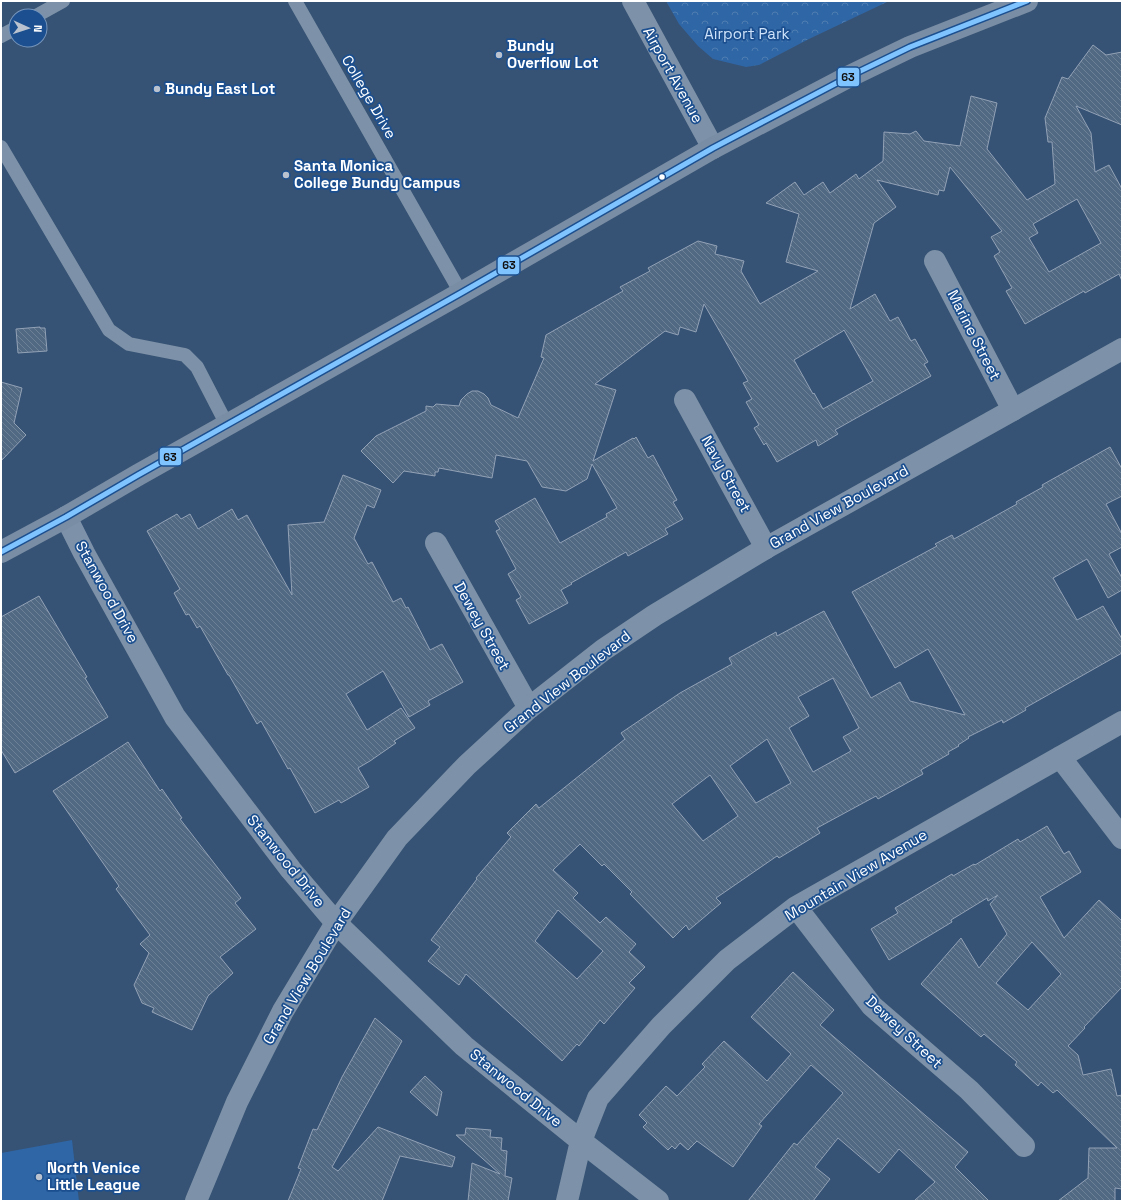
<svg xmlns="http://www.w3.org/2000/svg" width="1123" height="1202" font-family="'Space Grotesk',sans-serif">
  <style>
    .forest { fill: url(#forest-crowns) }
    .garden { fill: #2f66a5 }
    .building { fill: url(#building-back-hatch); stroke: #92a2b6; fill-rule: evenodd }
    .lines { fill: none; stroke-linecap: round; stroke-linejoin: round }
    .service { stroke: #7d92a8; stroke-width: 14 }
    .minor { stroke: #7d92a8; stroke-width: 22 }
    .tertiary { stroke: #7d92a8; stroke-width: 22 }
    .secondary { stroke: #798da4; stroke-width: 22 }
    .bus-1-casing { stroke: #1b4f8f; stroke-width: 8 }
    .bus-1 { stroke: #80c4ff; stroke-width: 5 }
    .poi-dot { fill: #b9c2ce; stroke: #1b4f8f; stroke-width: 1.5 }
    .bus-dot { fill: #fff; stroke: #1b4f8f; stroke-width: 1.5 }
    .labels { text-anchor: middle; stroke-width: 3.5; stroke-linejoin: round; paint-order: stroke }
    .park-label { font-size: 15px; fill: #cfe3fa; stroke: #1b4f8f }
    .poi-label { font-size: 15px; font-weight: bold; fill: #fff; stroke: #1b4f8f; text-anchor: start }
    .street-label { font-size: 15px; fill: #fff; stroke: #1b4f8f }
    .line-badge { stroke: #1b4f8f; stroke-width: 1.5 }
    .pale-badge-label { font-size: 11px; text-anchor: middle; font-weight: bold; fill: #111 }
  </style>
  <defs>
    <pattern id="forest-crowns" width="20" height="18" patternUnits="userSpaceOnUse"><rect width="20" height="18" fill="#2f66a5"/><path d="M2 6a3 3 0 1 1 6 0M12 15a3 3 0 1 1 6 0" fill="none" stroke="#4e7db2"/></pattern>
    <pattern id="building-back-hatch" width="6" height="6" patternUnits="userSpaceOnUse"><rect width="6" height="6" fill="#526984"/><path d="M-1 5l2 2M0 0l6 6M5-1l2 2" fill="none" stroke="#6c8096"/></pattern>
  </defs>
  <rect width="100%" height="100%" fill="#365274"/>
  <path class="forest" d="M666,1h226l-5,1 -78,37 -50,26 -13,2 -33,-8 -15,-13 -19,-22z"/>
  <path class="garden" d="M72,1140l7,61h-78v-48z"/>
  <path class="building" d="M1093,45l13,10 16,-3v73l-46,-19 15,27 4,39 14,-7 13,24v92l-3,-7 -34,19 -1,-2 -59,33 -19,-33 6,-3 -18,-32 6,-4 -9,-15 11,-6 -52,-64 -6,24 -5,-1 -1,5 -61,-15 19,27 -22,16 -24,86 25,-15 15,27 8,-4 13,24 4,-2 13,23 -4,2 7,12 -96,54 3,4 -20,12 -2,-6 -39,22 -11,-19 -2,2 -10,-17 5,-3 -13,-23 6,-3 -9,-16 5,-2 -44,-77 -8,28 -16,-5 -2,8 -13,-4 -70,53 21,6 -23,71 40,-23 1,1 2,-2 12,21 5,-3 24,45 -4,2 10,17 -18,10 3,5 -40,22 -2,-4 -55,31 1,1 -11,6 7,13 -39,21 -13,-24 5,-3 -13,-23 8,-5 -20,-38 4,-2 -5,-8 40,-23 25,45 47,-26 -1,-3 11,-6 -25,-44 -5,15 -21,12 -24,-4 -15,-26 -31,-6 -4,23 -53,-10 -1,4h-3v4l-31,-5 -11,12 -32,-32 15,-15 50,-25v-5l7,1 3,-3 23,2 2,-6 6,-6 5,-3h6l6,3 4,4 3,7 27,13 26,-60 -3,-1 5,-22 77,-44 -3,-4 30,-16 -2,-3 50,-27 19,5 -2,8 29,7 -3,10 19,33 58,-33 -32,-9 13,-48 -33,-11 29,-21 9,13 19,-13 7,11 26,-19 3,5 24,-18 1,-29 26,2 6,-3 8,10 36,5 11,-50 26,7 -10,46 40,51 28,-16 -3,-42h-4l-3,-24 17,-41 6,2zM1077,199l24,44 -52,29 -20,-34 9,-5 -5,-9zM844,330l29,51 -50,28 -9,-16 -1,1 -19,-34 49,-29z
    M40,327v1h5l2,23 -29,2 -2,-24z
    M1,382l21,6 -8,35 12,12 -25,26z
    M1110,447l12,22v27l-16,8 16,30v13l-13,7 13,24v12l-14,8 -21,-39 -34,19 24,42 26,-14 19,33v14l-97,55 1,2 -23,13 -1,-3 -34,17 1,1 -11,7 1,1 -11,6 1,2 -28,16 2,4 -45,25 -2,-3 -59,32 3,5 -41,25 -2,-2 -61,42 5,5 -32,27 -3,-5 -13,13 -43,-44 2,-2 -28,-28 -2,2 -22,-22 -27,26 25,23 -5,5 27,25 6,-6 30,27 -7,8 16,15 -16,16 6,5 -31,36 -4,-4 -21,26 -2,-2 -15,17 -96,-87 -7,11 -31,-24 12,-14 -9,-7 46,-61 -1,-1 35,-41 -4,-4 29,-29 3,4 86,-69 -4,-6 59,-40 52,-29 -3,-6 47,-26 1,4 47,-25 47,87 29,-16 10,19 55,14 -37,-66 -33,19 -43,-76 85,-46 -2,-2 17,-9 2,4 63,-35 -1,-2 27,-15 -1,-2zM833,678l26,50 -16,9 8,14 -38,21 -24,-44 20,-12 -11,-19zM767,739l24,44 -35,20 -26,-37zM710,775l28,41 -35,25 -31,-37zM558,910l45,41 -26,28 -42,-38z
    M343,475l38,15 -7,18 -7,-3 -13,33 14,26 4,-2 21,40 8,-4 5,10 2,-1 22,43 12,-6 21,38 -35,19 2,4 -21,12 -26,-46 -37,23 21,36 34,-22 14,20 -21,13 2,2 -26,18 -12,7 11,19 -28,16 -2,-3 -24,13 -25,-45 -2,1 -27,-48 -4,3 -28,-49h-1l-28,-49 -3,2 -8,-14 -3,1 -12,-22 6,-4 -33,-58 30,-17 4,5 9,-5 8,15 34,-20 6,11 9,-5 45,80 -4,-70 36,-3z
    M39,596l48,81 -2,1 23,39 -93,56 -14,-23v-133z
    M128,742l32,49 2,-2 20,29 -2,1 61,79 -6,5 21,26 -36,28 13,16 -25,23 -16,34 -40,-18 2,-4 -12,-5 -8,-18 15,-32 -9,-9 10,-9 -34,-46 3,-3 -66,-95z
    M1047,826l17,28 5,-3 12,21 -41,25 24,41 35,-38 23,21v66l-38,40 1,1 -17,18 10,9 5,20 28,-6 6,27 5,-1v94l-7,-1v13h-57l30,-23 1,-30h28l-60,-58 -4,3 -12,-11 -3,4 -23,-21 2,-3 -33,-28 -3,3 -60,-53 40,-46 18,30 28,-34 -17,-30 8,-9 -10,6 -1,-3 -36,22 1,2 -63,38 -18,-31 27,-16 -3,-5 57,-34 1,2 21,-12 1,1 43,-26 2,3zM1032,942l29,32 -33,36 -32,-27z
    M793,972l41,38 -14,15 148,127 -13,15 34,34h-75l21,-19 -36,-33 -20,24 -41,-35 -23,29 15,12 -17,22h-65l46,-58 3,2 46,-52 -32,-28 -52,59 3,2 -29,41 -36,-26 -9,9 -8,-7 -5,6 -3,-3 -4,4 -25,-23 4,-4 -8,-8 27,-29 11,10 28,-29 -3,-3 22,-23 43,40 24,-27 -40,-37z
    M375,1018l27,23 -70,126 6,4 40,-44 77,30 -3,10 -52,-11 -18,45h-94l13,-32 -3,-1 15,-39 4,1 25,-53z
    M425,1076l17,16 -5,24 -27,-24z
    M466,1128l25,2 -1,7 12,1 -1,12 6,1 -2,25 7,2 -4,23h-40l4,-38 28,11 -44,-39h9z"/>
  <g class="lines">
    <path class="service" d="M295,1l166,292
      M36,16l27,-15
      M1,36l15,-8
      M1,147l108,183 20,14 56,11 12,12 30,58"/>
    <path class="minor" d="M935,261l78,149
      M685,400l81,148
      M66,517l18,36 91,164 116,153 45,53 128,123 117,95 77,60
      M436,543l93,165
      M1060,757l62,81
      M796,907l76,99 97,84 55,56
      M567,1201l14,-60 17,-43 63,-72 66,-66 69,-53 326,-185"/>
    <path class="tertiary" d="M633,1l80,147
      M196,1201l41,-99 46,-91 53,-88 61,-85 70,-73 62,-57 74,-58 52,-35 111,-67 356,-199"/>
    <path class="secondary" d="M1,552l65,-35 72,-42 323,-182 252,-145 137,-72 60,-29 117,-46"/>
    <defs>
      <path id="bus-1" d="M1,552l65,-35 72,-42 323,-182 252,-145 137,-72 60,-29 117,-46"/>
    </defs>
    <use href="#bus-1" class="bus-1-casing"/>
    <use href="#bus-1" class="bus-1"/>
  </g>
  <g class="poi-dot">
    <circle cx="499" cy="55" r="4"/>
    <circle cx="157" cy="89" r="4"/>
    <circle cx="286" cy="175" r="4"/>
    <circle cx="39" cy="1177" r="4"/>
  </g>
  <circle class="bus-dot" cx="662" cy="177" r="3.5"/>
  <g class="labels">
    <g class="park-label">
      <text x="747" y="39">Airport Park</text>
    </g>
    <g class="poi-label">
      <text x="507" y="51">Bundy<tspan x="507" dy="17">Overflow Lot</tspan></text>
      <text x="165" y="94">Bundy East Lot</text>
      <text x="294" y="171">Santa Monica<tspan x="294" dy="17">College Bundy Campus</tspan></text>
      <text x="47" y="1173">North Venice<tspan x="47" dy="17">Little League</tspan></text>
    </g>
    <g class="street-label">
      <text transform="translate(673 75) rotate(61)" y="5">Airport Avenue</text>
      <text transform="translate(369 97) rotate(60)" y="5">College Drive</text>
      <text transform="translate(974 335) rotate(63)" y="5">Marine Street</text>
      <text transform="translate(726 474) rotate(61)" y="5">Navy Street</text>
      <text transform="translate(839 507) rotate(-29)" y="5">Grand View Boulevard</text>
      <text transform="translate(107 592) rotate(61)" y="5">Stanwood Drive</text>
      <text transform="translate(482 626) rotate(61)" y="5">Dewey Street</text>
      <text transform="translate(567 682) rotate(-38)" y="5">Grand View Boulevard</text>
      <text transform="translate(286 861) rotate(51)" y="5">Stanwood Drive</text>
      <text transform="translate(856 875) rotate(-31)" y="5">Mountain View Avenue</text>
      <text transform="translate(307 976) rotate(-59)" y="5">Grand View Boulevard</text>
      <text transform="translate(904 1032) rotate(43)" y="5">Dewey Street</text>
      <text transform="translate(516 1088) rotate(39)" y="5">Stanwood Drive</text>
    </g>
  </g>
  <g class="line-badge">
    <rect x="837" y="67" width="23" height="20" rx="4" fill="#80c4ff"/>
    <rect x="497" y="256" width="23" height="19" rx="4" fill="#80c4ff"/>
    <rect x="159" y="447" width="23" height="19" rx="4" fill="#80c4ff"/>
  </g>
  <g class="pale-badge-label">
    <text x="848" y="81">63</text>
    <text x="509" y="269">63</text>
    <text x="170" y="461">63</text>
  </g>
  <rect width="1123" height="1202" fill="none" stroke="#ffffff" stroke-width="4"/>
  <g transform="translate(28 28) rotate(93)"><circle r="19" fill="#1b4f8f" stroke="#7695bc"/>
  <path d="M0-3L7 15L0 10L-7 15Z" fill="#b9c2ce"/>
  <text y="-6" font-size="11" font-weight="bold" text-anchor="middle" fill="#ffffff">N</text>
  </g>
</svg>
